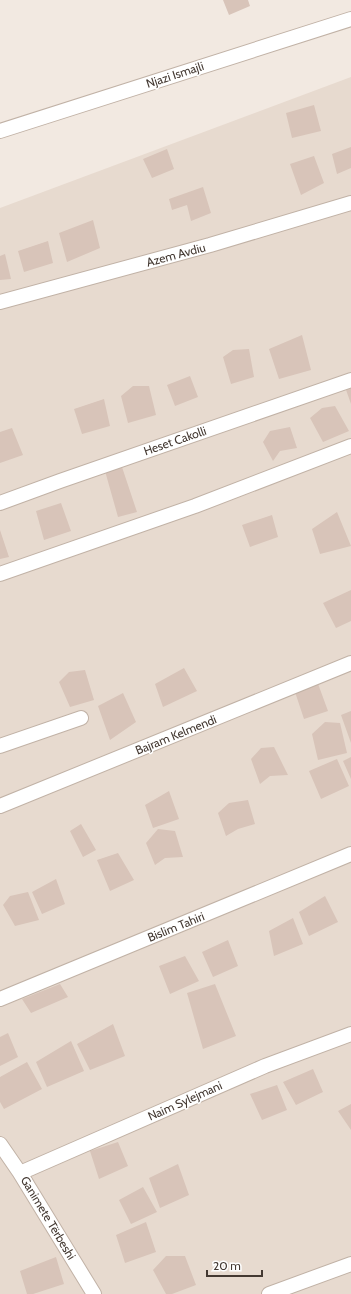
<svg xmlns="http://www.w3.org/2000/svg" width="351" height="1294" font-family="Cabin,sans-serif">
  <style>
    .residential { fill: #e7dacf }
    .building { fill: #d8c4b9 }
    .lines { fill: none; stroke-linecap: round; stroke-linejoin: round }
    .street-casing { stroke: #c1b2a6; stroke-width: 16 }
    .street { stroke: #fff; stroke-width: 14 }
    .labels { text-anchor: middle; stroke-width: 3; stroke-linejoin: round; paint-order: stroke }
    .street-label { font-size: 12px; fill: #443932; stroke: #fff }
  </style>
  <rect width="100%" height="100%" fill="#f2e9e1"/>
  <path class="residential" d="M351,77v1217h-351v-1086z"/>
  <path class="building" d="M223,0h25l2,6 -21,9z
    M314,105l7,26 -29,7 -6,-25z
    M351,147v21l-14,6 -5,-20z
    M167,149l7,20 -22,9 -9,-19z
    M314,156l10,27 -23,12 -11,-31z
    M203,187l8,26 -20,8 -4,-16 -15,5 -3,-11z
    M93,220l7,28 -33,14 -8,-29z
    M48,241l5,22 -29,9 -6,-21z
    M5,254l6,25 -11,1v-24z
    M302,335l9,35 -32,9 -10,-30z
    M249,349l5,28 -23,7 -8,-27 10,-7z
    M190,376l8,21 -23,9 -8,-21z
    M351,385v19l-6,-17z
    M133,386h16l7,29 -28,8 -7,-27z
    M104,399l6,27 -28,8 -8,-25z
    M335,406l14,25 -26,11 -13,-24 12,-10z
    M290,427l7,21 -17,3 -7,10 -10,-19 7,-11z
    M12,428l11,27 -23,8v-31z
    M121,464l16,48 -19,5 -13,-46z
    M61,503l10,28 -27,9 -8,-29z
    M337,512l14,34 -31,8 -8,-25z
    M272,515l6,22 -28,10 -8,-22z
    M0,530l9,27 -9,2z
    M351,590v31l-15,7 -13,-25z
    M184,668l13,23 -34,16 -8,-23z
    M85,670l9,30 -24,7 -11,-25 10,-10z
    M317,681l11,30 -24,8 -10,-30z
    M123,693l13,29 -26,18 -12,-34z
    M351,711v32l-10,-28z
    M325,722l15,1 7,30 -29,7 -6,-26z
    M274,747l14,28 -18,1 -10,8 -9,-25 10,-11z
    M351,757v22l-8,-18z
    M337,759l12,27 -28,13 -12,-28z
    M169,791l10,28 -26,9 -8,-23z
    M248,800l7,24 -17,5 -12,7 -8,-23 11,-10z
    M81,824l15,26 -13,7 -13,-26z
    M158,829l17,2 8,26 -18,1 -10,7 -9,-22z
    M118,853l16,27 -24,11 -13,-31z
    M56,879l9,25 -23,10 -10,-22z
    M28,892l11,28 -24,6 -12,-21 7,-9z
    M325,896l13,26 -29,14 -10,-24z
    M293,918l10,26 -29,12 -5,-25z
    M228,940l10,26 -25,11 -11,-25z
    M185,956l14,25 -29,13 -11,-28z
    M60,984l8,13 -37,16 -9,-14z
    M215,984l21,52 -33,13 -16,-56z
    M113,1024l12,32 -35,14 -13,-26z
    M8,1033l10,24 -18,9v-29z
    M71,1041l13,30 -37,16 -11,-25z
    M27,1062l15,27 -38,20 -4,-7v-25z
    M313,1069l10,23 -27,13 -13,-23z
    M277,1085l10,25 -25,10 -12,-26z
    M351,1104v26l-13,-19z
    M118,1142l10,24 -29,13 -9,-28z
    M178,1164l11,31 -29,13 -11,-30z
    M143,1187l14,25 -26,12 -12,-24z
    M146,1222l10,30 -31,11 -9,-28z
    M166,1256h19l11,29 -24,9h-6l-13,-24z
    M56,1257l8,27 -31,10h-6l-7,-23z"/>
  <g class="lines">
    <defs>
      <path id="street" d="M0,131l351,-112
        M0,302l210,-57 141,-42
        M0,503l60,-22 291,-101
        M0,574l195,-68 156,-60
        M0,746l81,-28
        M0,806l351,-143
        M0,999l351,-145
        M0,1144l20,29 74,121
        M20,1173l245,-107 86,-32
        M269,1294l82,-30"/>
    </defs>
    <use href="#street" class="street-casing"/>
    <use href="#street" class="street"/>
  </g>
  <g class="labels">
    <g class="street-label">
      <text transform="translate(175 75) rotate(-18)" y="4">Njazi Ismajli</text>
      <text transform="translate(176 255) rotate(-15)" y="4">Azem Avdiu</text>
      <text transform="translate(175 441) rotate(-19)" y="4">Heset Cakolli</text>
      <text transform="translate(176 735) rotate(-22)" y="4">Bajram Kelmendi</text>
      <text transform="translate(176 927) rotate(-22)" y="4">Bislim Tahiri</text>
      <text transform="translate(185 1101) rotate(-24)" y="4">Naim Sylejmani</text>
      <text transform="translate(48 1218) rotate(59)" y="4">Ganimete Tërbeshi</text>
    </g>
  </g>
  <path d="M207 1270v6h55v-6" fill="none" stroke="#443932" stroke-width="2"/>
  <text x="213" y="1270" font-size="12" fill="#443932" stroke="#ffffff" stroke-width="3" paint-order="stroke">20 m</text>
</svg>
